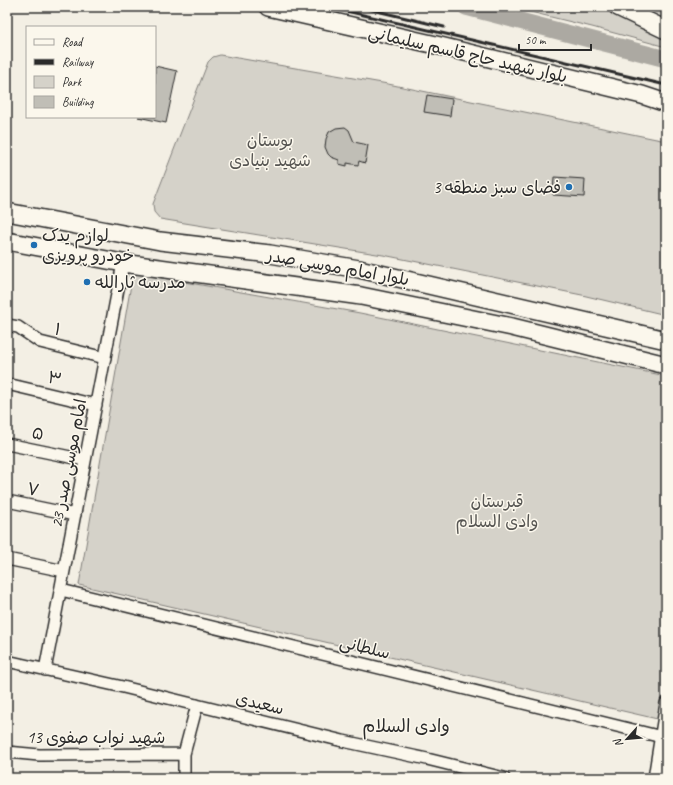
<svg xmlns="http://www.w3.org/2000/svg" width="673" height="785" font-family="Caveat,'Playpen Sans Arabic',sans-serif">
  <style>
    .green { fill: #d5d2c9; stroke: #807e7a }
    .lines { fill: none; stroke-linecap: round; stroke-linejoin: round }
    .river { stroke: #aca9a2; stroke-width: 17 }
    .building { fill: #c0beb6; stroke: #2b2b2b }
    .minor-casing { stroke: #2b2b2b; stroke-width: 14 }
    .primary-casing { stroke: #2b2b2b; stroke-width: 20 }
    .minor { stroke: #fbf7ec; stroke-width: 11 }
    .primary { stroke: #fbf7ec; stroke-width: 17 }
    .rail { stroke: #2b2b2b; stroke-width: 3 }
    .poi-dot { fill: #1f6fb2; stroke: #fbf7ec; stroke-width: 1.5 }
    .labels { text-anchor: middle; stroke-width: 3; stroke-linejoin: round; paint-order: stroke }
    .street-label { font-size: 17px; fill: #2b2b2b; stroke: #fbf7ec }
    .park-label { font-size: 17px; fill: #565552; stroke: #fbf7ec }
    .poi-label { font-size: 17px; fill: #2b2b2b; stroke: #fbf7ec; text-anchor: start }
    .neighbourhood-label { font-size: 18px; fill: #2b2b2b; stroke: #fbf7ec }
  </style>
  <rect width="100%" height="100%" fill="#f3efe4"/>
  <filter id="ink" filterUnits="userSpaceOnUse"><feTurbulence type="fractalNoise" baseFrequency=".025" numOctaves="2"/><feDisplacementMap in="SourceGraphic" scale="8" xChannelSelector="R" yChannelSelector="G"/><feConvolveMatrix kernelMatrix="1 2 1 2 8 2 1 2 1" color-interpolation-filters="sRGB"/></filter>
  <g filter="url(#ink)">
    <path class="green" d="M510,7h89l51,25 16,6v9l-74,-20z
      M635,7h31v14z
      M220,55l168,29 278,57v174l-84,-20 -199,-40 -223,-36 -6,-7 -1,-8 55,-142 5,-5z
      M133,273l227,40 306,63v345l-587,-136z"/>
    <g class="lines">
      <path class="river" d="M466,7l200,52"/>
    </g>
    <path class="building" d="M284,7h56l-2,12z
      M155,66l22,5 -11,52 -28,-6h17z
      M427,95l25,4 -2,17 -26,-4z
      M345,127l4,3 5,12 14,3 -3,18 -6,-2 -1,4 -11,-2v3l-8,-2v-4l-8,-3 -3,-3 -3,-7 1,-8 3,-7 7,-4z
      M554,177l31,2 -1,18 -31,-2z"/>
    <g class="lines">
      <defs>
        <path id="minor" d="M7,325l11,2 22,15 65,16
          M7,384l89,21
          M7,444l78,16
          M7,501l68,14
          M7,559l57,12
          M61,590l605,148
          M7,661l116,26 220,54 84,18 77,19
          M45,670l78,-407
          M7,752l32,3 145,-1
          M184,778v-24l13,-49
          M654,778l12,-75"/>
        <path id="primary" d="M268,7l168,38 206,50 24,8
          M618,7l48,23
          M7,212l153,29 110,13 89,15 307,71
          M7,241l116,22 238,33 151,31 154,38"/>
      </defs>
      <use href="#minor" class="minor-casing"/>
      <use href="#primary" class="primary-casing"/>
      <use href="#minor" class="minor"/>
      <use href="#primary" class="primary"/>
      <path class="rail" d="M329,7l337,78
        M360,7l84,20"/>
    </g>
  </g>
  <g class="poi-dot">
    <circle cx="569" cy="187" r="4"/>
    <circle cx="34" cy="245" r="4"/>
    <circle cx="87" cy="282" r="4"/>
  </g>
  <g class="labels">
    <g class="street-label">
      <text transform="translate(468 54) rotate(13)" y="6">بلوار شهید حاج قاسم سلیمانی</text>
      <text transform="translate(338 267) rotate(10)" y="6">بلوار امام موسی صدر</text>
      <text transform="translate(58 329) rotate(14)" y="6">۱</text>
      <text transform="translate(55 378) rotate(13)" y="6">۳</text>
      <text transform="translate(38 433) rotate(11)" y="6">۵</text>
      <text transform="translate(68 463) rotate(-79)" y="6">امام موسی صدر 23</text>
      <text transform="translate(33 489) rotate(12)" y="6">۷</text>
      <text transform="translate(365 647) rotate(14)" y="6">سلطانی</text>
      <text transform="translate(260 703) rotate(14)" y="6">سعیدی</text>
      <text x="96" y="743">شهید نواب صفوی 13</text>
    </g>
    <g class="park-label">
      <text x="270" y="146">بوستان<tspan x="270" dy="20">شهید بنیادی</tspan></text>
      <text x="497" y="507">قبرستان<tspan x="497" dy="20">وادی السلام</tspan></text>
    </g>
    <g class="poi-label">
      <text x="561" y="193" text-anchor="end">فضای سبز منطقه 3</text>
      <text x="42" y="241">لوازم یدک<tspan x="42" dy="20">خودرو پرویزی</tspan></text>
      <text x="95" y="288">مدرسه ثارالله</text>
    </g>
    <g class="neighbourhood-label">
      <text x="406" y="732">وادی السلام</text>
    </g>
  </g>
  <rect width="673" height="785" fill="none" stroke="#fbf7ec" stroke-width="24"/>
  <rect x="12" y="12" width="649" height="761" fill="none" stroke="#2b2b2b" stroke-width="1.5" filter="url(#ink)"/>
  <rect x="26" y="26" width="130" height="92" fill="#fbf7ec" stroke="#a8a59f"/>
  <rect x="34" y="39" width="20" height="6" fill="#fbf7ec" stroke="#a8a59f"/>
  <text x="62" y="46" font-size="12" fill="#2b2b2b">Road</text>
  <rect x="34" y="59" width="20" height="6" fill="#2b2b2b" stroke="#a8a59f"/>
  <text x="62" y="66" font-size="12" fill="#2b2b2b">Railway</text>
  <rect x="34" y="76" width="20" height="12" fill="#d5d2c9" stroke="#a8a59f"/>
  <text x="62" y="86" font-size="12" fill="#2b2b2b">Park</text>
  <rect x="34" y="96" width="20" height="12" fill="#c0beb6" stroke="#a8a59f"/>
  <text x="62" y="106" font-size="12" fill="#2b2b2b">Building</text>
  <g transform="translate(627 739) rotate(243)" stroke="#fbf7ec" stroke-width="3" paint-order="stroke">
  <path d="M0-3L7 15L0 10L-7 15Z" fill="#2b2b2b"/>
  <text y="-6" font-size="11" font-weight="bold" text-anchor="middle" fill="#2b2b2b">N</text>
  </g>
  <path d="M519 44v6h72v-6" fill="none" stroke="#2b2b2b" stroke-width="2"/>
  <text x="525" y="44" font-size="12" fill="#2b2b2b" stroke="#fbf7ec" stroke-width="3" paint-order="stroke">50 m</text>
</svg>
